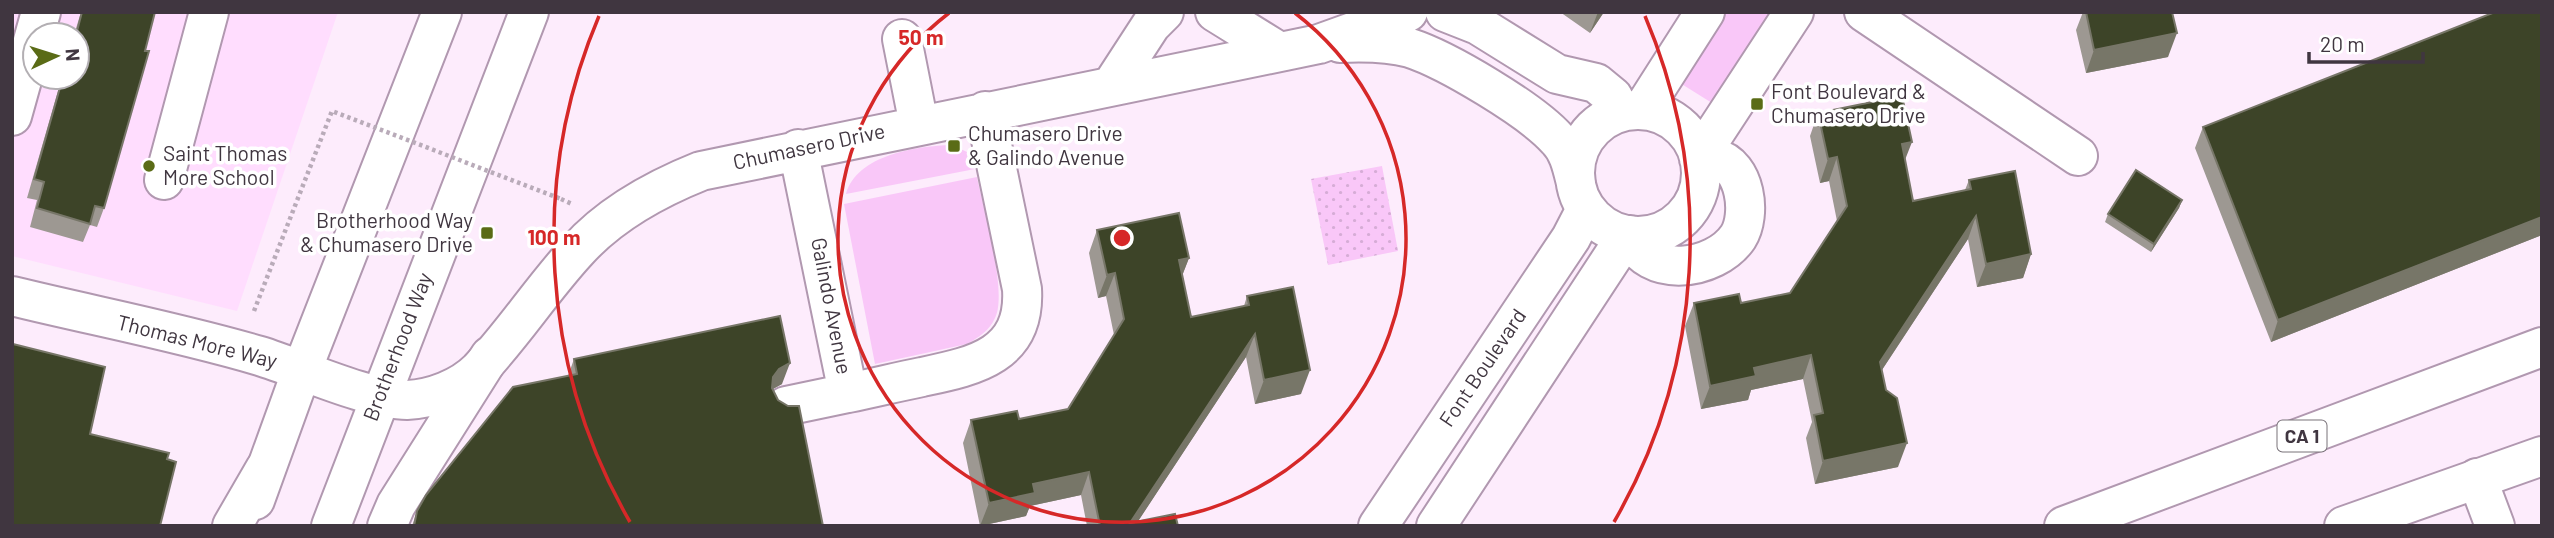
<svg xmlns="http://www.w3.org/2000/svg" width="2554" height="538" font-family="Barlow,sans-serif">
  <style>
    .built { fill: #ffddfe; fill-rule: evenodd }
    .grass { fill: #f9c7f8 }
    .park { fill: url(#park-dots) }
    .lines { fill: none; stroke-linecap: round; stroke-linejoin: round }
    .minor-casing { stroke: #b198b0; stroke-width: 42 }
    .major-casing { stroke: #b198b0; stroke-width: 42 }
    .highway-casing { stroke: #b198b0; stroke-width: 42 }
    .path { stroke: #b9abb9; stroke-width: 4.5; stroke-dasharray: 3.5 3.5; stroke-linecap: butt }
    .minor { stroke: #fff; stroke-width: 38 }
    .major { stroke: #fff; stroke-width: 38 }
    .highway { stroke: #fff; stroke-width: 38 }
    .path-bridge { stroke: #b9abb9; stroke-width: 4.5; stroke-dasharray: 3.5 3.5; stroke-linecap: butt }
    .wall { fill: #9d9892 }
    .shaded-wall { fill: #777668 }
    .building { fill: #3d4428; stroke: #777668; stroke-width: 2 }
    .ring { fill: none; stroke: #d62828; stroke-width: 3.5 }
    .poi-dot { fill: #5a6b16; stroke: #fff; stroke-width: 2.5 }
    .labels { text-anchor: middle; stroke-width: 7; stroke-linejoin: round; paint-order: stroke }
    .shield { fill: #fff; stroke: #797279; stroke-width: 2 }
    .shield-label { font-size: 19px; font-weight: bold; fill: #403640 }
    .poi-label { font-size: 21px; fill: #403640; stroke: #fff; text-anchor: start }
    .street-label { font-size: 21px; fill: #403640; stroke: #fff }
    .centre { fill: #d62828; stroke: #fff; stroke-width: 3.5 }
    .ring-label { font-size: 21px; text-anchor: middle; font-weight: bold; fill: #d62828; stroke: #fff; stroke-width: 7; stroke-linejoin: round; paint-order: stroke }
  </style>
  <defs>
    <pattern id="park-dots" width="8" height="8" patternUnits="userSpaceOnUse" patternTransform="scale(1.75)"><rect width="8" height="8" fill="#f9c7f8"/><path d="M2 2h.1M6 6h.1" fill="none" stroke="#d6acd6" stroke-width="1.8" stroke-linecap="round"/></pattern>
  </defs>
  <rect width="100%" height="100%" fill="#fdecfc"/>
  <path class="built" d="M12,12h326l-101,299 -225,-55zM35,35h42v42h-42z"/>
  <path class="grass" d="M1726,12h46l-60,91 -32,-20z
    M952,145l15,7 8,17 -129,25c11,-39 70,-48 106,-49z
    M977,177c6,30 31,116 18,141 -5,12 -17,20 -28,26l-92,20 -31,-160z"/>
  <path class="park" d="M1382,166l16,85 -70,14 -17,-86z"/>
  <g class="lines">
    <defs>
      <path id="minor" d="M1215,12l63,39
        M1445,12l33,13 79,49 39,9 17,14 7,15
        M1864,12l214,144
        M902,39l17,86
        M1340,43c23,-1 48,-1 70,5 37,12 121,62 147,91 12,12 15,28 19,44
        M1112,85l39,-60 13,-13
        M1643,109l62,-97
        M1575 173a63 63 0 1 1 126 0a63 63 0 1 1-126 0Z
        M12,116l29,-104
        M798,149l50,244c25,-5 49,-11 74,-16 52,-11 104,-21 100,-88l-37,-178
        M1699,157l95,-145
        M164,180l45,-168
        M1630,235c17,45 85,36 108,2 14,-22 8,-72 -23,-79 -4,-1 -11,1 -16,1
        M12,296c82,20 167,36 248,60 39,12 109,44 147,44 25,-1 54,-12 72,-30 35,-37 63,-81 98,-119 32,-36 79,-62 124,-80l618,-127 89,-32
        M786,406l62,-13
        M2477,478l18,48
        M1378,526l193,-288 15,-29
        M1436,526l191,-291"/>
      <path id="major" d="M255,500l47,-130 140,-358
        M331,526l198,-514"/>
      <path id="highway" d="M232,526l33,-57
        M387,526l9,-21 94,-149
        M2064,526l478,-179
        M2344,526l198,-70"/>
    </defs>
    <use href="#minor" class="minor-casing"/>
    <use href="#major" class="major-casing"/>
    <use href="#highway" class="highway-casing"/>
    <path class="path" d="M561,199l11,5
      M254,311l5,-13"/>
    <use href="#minor" class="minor"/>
    <use href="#major" class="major"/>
    <use href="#highway" class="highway"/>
    <path class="path-bridge" d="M259,298l73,-187 229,88"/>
  </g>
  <path class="wall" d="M81,12h74l-51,196 -7,19 -7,-2 -7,17 -53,-15 7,-27 -10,-2 35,-121h15v-42h-3z
    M1560,12h44l-14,21z
    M2083,12h89l-4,45 -82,16 -10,-43z
    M2542,12v223l-271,107 -76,-194 8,-21z
    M1818,113l87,47 8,41 52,-11 4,-10 62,74 -8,24 -46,9 -9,-48 -86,131 16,97 -83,17 -9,-46 6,-16 -9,-43 -52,11 -3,10 -47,9 -16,-83 9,-23h47l49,-10 47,-72 -8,-40 -9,2 -10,-47z
    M2182,200l-3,8 -28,44 -46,-30 3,-8z
    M1097,230l92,28 -7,18 9,41 53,-11 3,-10 54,98 -46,10 -9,-47 -108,164 40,5h-91l-6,-31 -51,11 -4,10 -46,10 -17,-83 8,-23 48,-1 49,-10 46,-74 -8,-39 -8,2 -9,-45z
    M574,359l208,25 -9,5 50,137h-411l5,-15 151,-135z"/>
  <path class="shaded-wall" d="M1598,12h6l-14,21z
    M2177,33l-9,24 -82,16 8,-23z
    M1912,142l-9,23 -1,-21z
    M1837,157l-8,24 -9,2 8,-24z
    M2182,200l-3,8 -28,44 3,-8z
    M1976,216l-8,23 -96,146 8,-23z
    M2542,217v18l-271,107 7,-22z
    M2031,254l-8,24 -46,9 9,-23z
    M1189,258l-9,23 -1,-21z
    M1115,273l-9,23 -8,2 9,-23z
    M1255,334l-9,23 -111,169 -5,-3z
    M1811,355l-8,24 -52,11 -3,10 -47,9 9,-23 44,-18z
    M790,363l-8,21 -11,6 2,-13 6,-8z
    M1310,370l-9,24 -46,10 9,-24z
    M1907,443l-9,24 -83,17 8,-23z
    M1089,472l-8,23 -51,11 -4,10 -46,10 9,-23 44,-19z"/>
  <path class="building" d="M82,12h73l-10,39h4l-45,157 -9,-2 -5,18 -53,-16 7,-26 -10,-3 29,-102h14v-42h-1z
    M2086,12h86l5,21 -83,17z
    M2495,12h47v205l-264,103 -75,-193z
    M1902,96l10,46 -10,2 11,57 58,-12 -2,-9 46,-9 16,83 -45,10 -10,-48 -96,146 6,28 11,8 10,45 -84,18 -9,-46 9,-2 -12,-58 -57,13 2,8 -46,10 -16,-83 45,-9 2,9 49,-10 57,-87 -10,-49 -9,2 -10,-46z
    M2136,170l46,30 -28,44 -46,-30z
    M1179,213l10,45 -10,2 12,57 58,-12 -2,-9 46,-9 17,83 -46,10 -9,-46 -125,189 45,-9 3,12h-78l-11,-54 -56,12 2,9 -46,10 -18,-83 46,-9 2,8 49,-10 56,-90 -9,-46 -8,2 -10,-45z
    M780,316l10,47 -11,6 -6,8 -1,11 6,12 10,6h11l24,120h-409l3,-15 9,-16 87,-108 64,-13 -3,-15z
    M13,344l92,23 -15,67 79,19 -2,6 9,3 -16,64h-148v-178z"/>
  <g class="ring">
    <path d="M1295 13A284 284 0 1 1 949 13"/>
    <path d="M630 522A568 568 0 0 1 599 16M1645 16A568 568 0 0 1 1614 522"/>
  </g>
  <g class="poi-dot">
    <rect x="1750" y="97" width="14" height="14" rx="3.5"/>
    <rect x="947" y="139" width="14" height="14" rx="3.5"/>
    <circle cx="149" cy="166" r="7"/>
    <rect x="480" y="226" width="14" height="14" rx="3.5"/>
  </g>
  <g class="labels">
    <rect class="shield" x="2277.5" y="420.5" width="49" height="31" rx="5"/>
    <g class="shield-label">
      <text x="2302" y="443">CA 1</text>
    </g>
    <g class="poi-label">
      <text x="1771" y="99">Font Boulevard &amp;<tspan x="1771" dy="24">Chumasero Drive</tspan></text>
      <text x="968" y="141">Chumasero Drive<tspan x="968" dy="24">&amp; Galindo Avenue</tspan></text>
      <text x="163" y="161">Saint Thomas<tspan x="163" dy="24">More School</tspan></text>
      <text x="473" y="228" text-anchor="end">Brotherhood Way<tspan x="473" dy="24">&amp; Chumasero Drive</tspan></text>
    </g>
    <g class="street-label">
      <text transform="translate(809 147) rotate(-12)" y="7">Chumasero Drive</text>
      <text transform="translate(831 306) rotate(79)" y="7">Galindo Avenue</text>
      <text transform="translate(197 342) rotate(14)" y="7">Thomas More Way</text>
      <text transform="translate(398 347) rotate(-69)" y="7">Brotherhood Way</text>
      <text transform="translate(1483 368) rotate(-56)" y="7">Font Boulevard</text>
    </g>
  </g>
  <circle cx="1122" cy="238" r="10" class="centre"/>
  <g class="ring-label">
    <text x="921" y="45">50 m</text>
    <text x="554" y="245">100 m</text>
  </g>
  <rect width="2554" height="538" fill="none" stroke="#403640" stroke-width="28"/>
  <g transform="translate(56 56) rotate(86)"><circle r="33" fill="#ffffff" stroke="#b3afb3" stroke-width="2"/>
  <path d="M0-5L12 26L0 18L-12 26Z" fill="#5a6b16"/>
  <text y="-10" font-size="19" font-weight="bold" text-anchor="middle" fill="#403640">N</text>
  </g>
  <path d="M2309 52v10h114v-10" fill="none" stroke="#403640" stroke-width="3.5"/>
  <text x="2320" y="52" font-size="21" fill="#403640" stroke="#ffffff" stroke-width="5" paint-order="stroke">20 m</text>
</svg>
